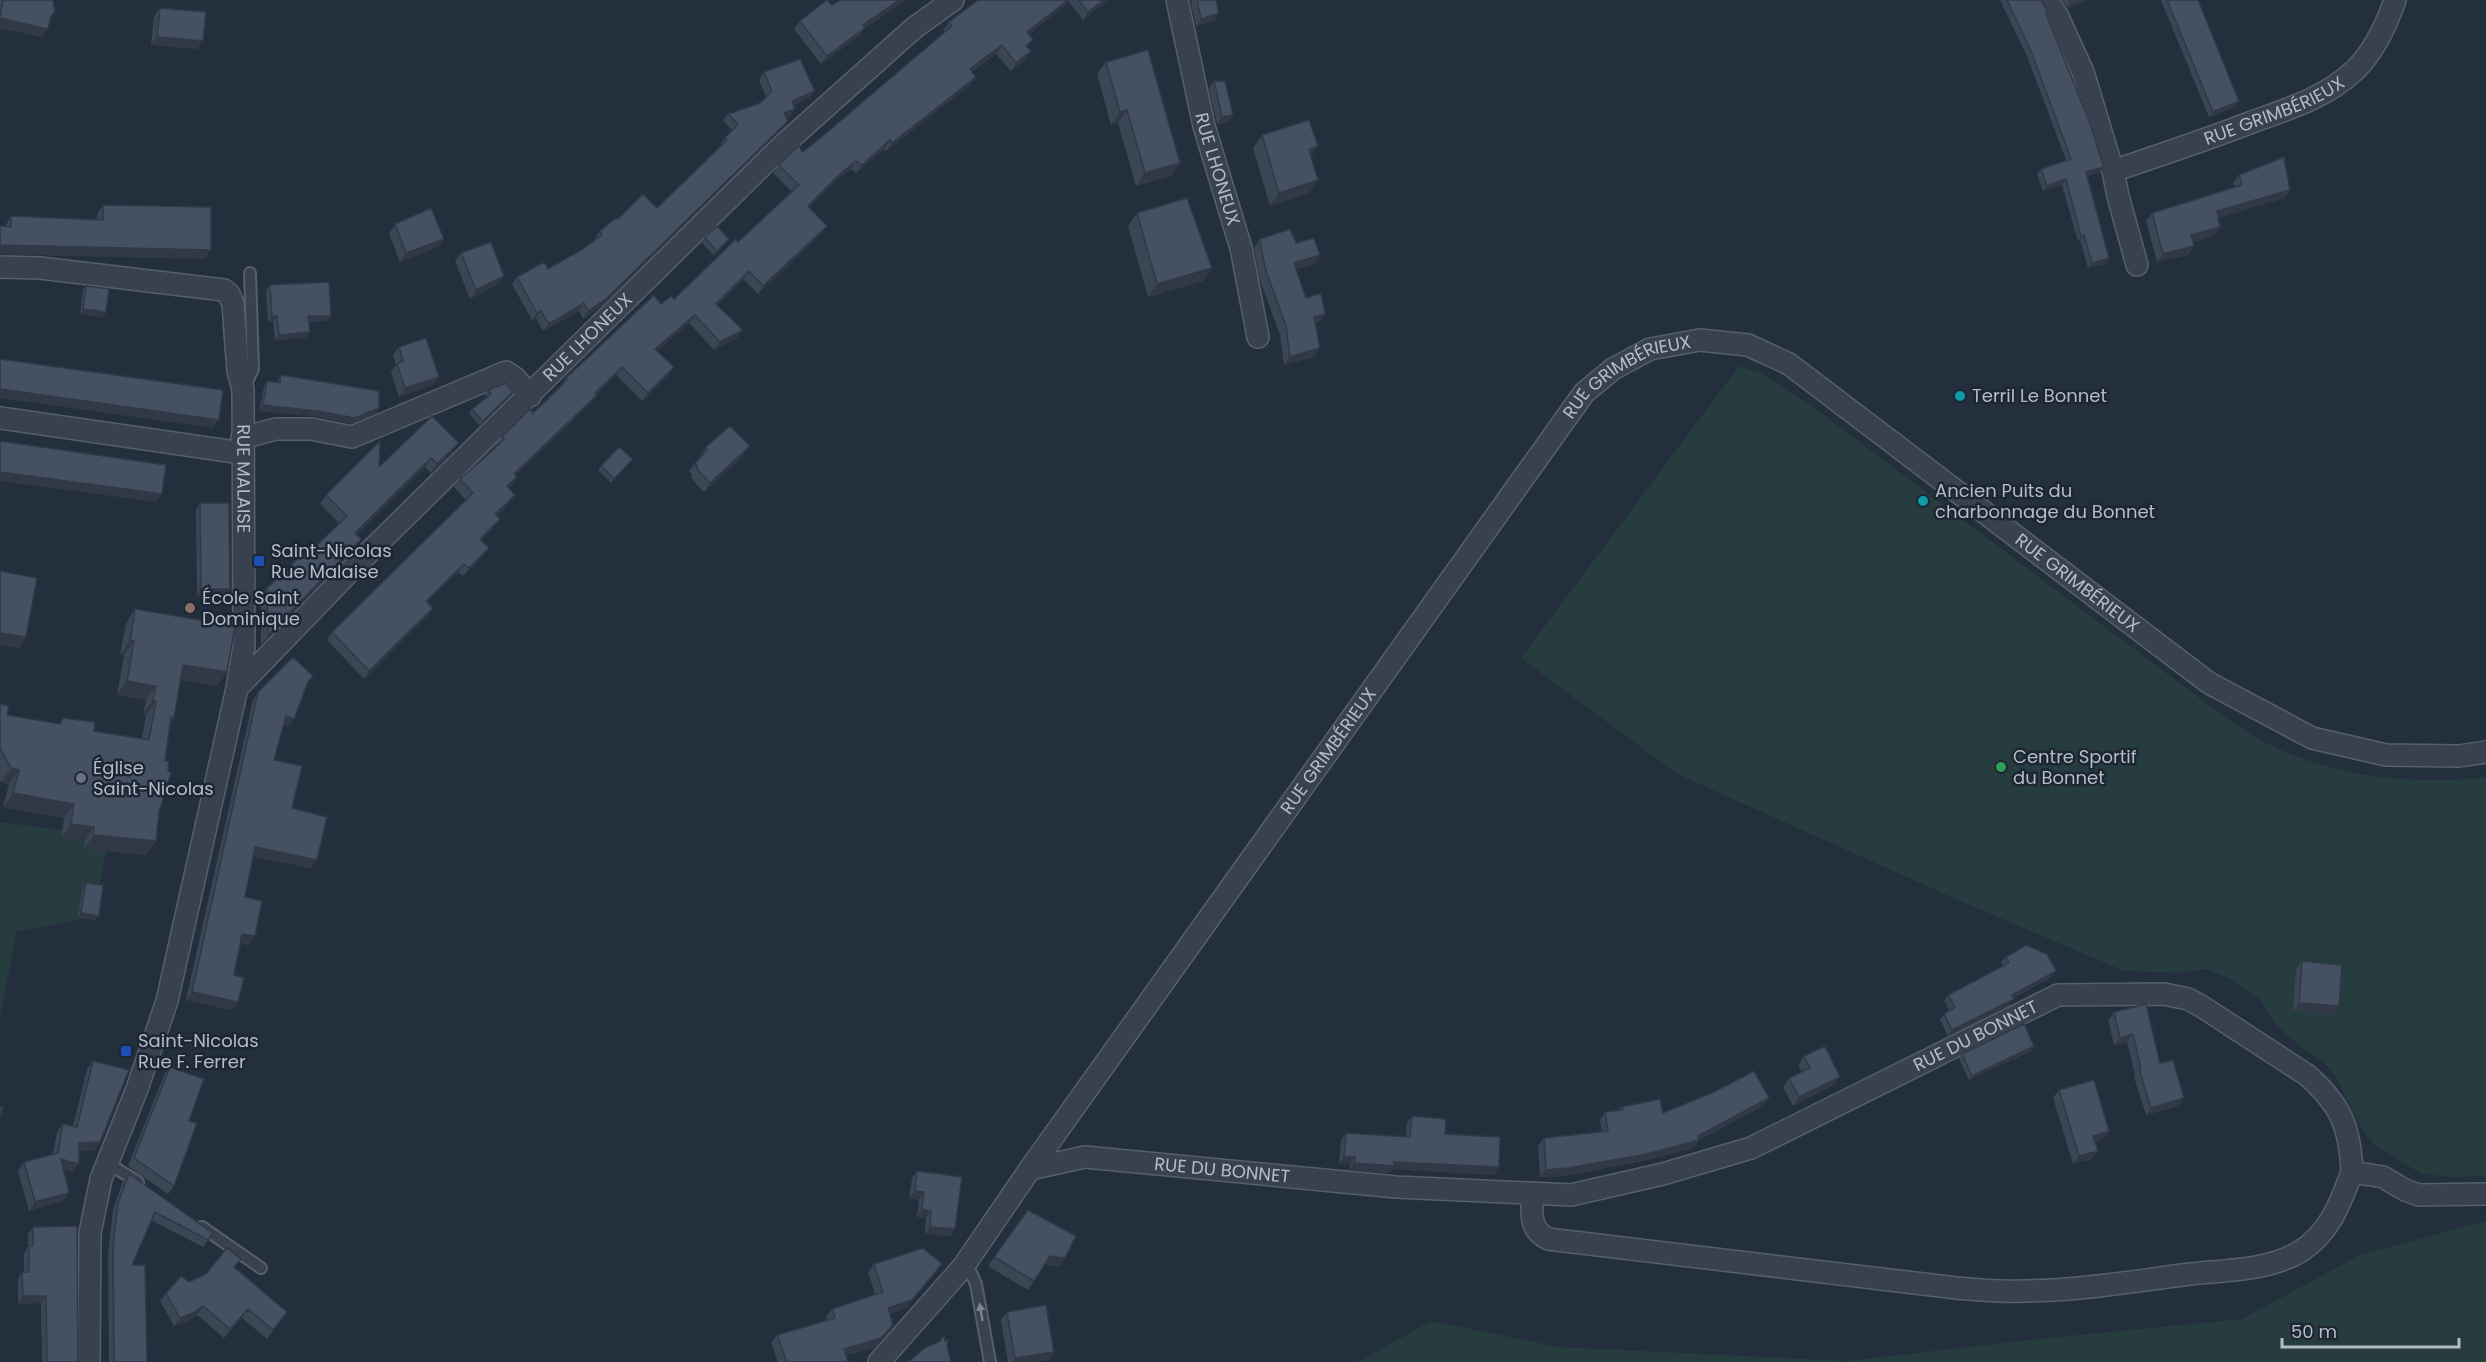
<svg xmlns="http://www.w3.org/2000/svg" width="2486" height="1362" font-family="Poppins,sans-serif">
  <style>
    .green { fill: #263c3f }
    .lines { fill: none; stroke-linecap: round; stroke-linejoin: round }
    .service-casing { stroke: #565f6c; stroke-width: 14 }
    .minor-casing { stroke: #565f6c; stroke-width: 24 }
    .service { stroke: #38414e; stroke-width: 10 }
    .minor { stroke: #38414e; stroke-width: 21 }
    .wall { fill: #3b4654 }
    .shaded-wall { fill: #303945 }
    .building { fill: #455162; stroke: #303945; stroke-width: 1.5 }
    .oneway { fill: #7c8592 }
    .culture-dot { fill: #0f9aa8; stroke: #1d2633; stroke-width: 2 }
    .transit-dot { fill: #1a4fb4; stroke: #1d2633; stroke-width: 2 }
    .education-dot { fill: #8d6e63; stroke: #1d2633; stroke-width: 2 }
    .leisure-dot { fill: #2e9e5b; stroke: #1d2633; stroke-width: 2 }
    .worship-dot { fill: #6b7280; stroke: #1d2633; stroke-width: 2 }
    .labels { text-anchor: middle; stroke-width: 5; stroke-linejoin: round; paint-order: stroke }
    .street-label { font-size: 18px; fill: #b4bcc9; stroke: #1d2633 }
    .poi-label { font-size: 18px; fill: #b4bcc9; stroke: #1d2633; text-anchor: start }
  </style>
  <rect width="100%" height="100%" fill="#242f3e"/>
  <path class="green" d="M1739,366l22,7 52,34 401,302c13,9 27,19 41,28 68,39 155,49 231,40v399l-39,1 -27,-4 -45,-28 -12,-14 -27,-54 -12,-15 -24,-16 -23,-20 -17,-26 -28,-20 -25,-11 -28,4 -55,-2 -175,-75 -272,-122 -156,-116z
    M0,822l109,14 -15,81 -78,15 -16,88z
    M2486,1221v141h-1128l73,-41 128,26 287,14 192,-22 204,-20 118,-64z"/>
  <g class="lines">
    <defs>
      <path id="service" d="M244,388l9,-19 -3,-96
        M107,1163l31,19
        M202,1227l59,41
        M963,1267l8,6 5,11 14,78"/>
      <g id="minor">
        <path id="s1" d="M1177,0l27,126 37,122 17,89"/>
        <path d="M2047,0l11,17 25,55 30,99 5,25 19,69"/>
        <path id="s2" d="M2113,171c47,-16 93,-31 139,-49 36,-13 73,-24 102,-51 20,-19 32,-45 41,-71"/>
        <path id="s3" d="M0,267l40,1 184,22 5,4 4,10 5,67 5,18 1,257 -7,42 -70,313 -30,88 -36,90 -11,54 -1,129"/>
        <path d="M0,418l242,35"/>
        <path d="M242,438l34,-9h35l41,8 154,-65 9,6 15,18"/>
        <path id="s4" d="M237,688l117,-121 428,-421 132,-118 39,-28"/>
        <path id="s5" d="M1030,1169l55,-12 311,30 175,8 92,-21 88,-26 307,-153 106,-1 24,5 13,7 106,69c34,30 43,52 45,97l31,5 22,13 14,5 67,-1"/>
        <path d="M1532,1195c0,19 -3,34 16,44l409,49c22,2 43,4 64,3 56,0 113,-10 169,-17 35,-4 79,-3 111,-23 29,-19 39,-47 51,-79"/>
        <path id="s6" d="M879,1362l84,-95 67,-98 554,-776 29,-24 37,-20 50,-9 48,5 41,19 420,319 103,55 74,17 73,1 27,-4"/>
      </g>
    </defs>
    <use href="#service" class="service-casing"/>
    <use href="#minor" class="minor-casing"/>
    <use href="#service" class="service"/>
    <use href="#minor" class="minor"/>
  </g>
  <path class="wall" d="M0,0h53l-3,19 -8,18 -42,-9z
    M978,0h130l-25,20 -14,-18 -40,32 -2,13 4,4 -6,9 -14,11 -15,-17 -24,18 -2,13 -84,66 -2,-2 -28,24 -5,-4 -17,13 -25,25 12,27 -63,60 -15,-15 -25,26 19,33 -23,12 -25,-27 -32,28 11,24 -26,26 -26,-26 -20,20 -5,8 -75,72 1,2 -9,11 7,7 -6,8 -12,13 3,3 -6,8 -13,13 2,16 -20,20 -5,-4 -31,30 6,6 -6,8 -63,63 -37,-39 5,-8 134,-132 -12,-13 6,-8 32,-28 5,-5 -1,-1 6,-8 31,-24 27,-26 5,-8 96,-75 13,-5 64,-57 54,-50 -19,-19 6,-8 23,-13 10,-7 133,-113 -2,-1 6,-9z
    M1192,0h24l3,13 -5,8 -18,5 -5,-23z
    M2000,0h41l59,172 -12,4 21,82 -3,6 -18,4 -8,-28 -2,1 -16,-56 -19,6 -6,-17 4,-5 25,-9 -39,-104z
    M2062,0h25l-19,8z
    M2161,0h37l41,101 -3,5 -27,11z
    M832,5l40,18 -8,6 -5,7 -38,28 -27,-35 6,-8z
    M160,8l37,41 -46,-4 3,-29z
    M1106,62l65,114 -35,10 -18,-63 -7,2 -14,-51z
    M764,72l46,26 -16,7 1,4 -5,7 -4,1 2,4 -5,7 -181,177 -19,14 -4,-8 -36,20 -7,-13 -4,2 -20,-36 5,-7 31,-8 33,-19 15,-10 -1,-1 5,-8 18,-12 39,-11 64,-62 -1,-1 5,-7 7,-8 -9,-9 5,-7 32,-11 6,-6 -7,-17z
    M1214,81l19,34 -5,7 -11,3 -8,-37z
    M1262,135l56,11 -7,10 -2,37 -39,13 -17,-58z
    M2239,175l51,15 -6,8 -66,20 2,9 -6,9 -21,6 1,4 -6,9 -31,7 -11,-41 6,-8 83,-26 -2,-4z
    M103,205l102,54 -205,-5v-28l5,1 1,-2 5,-9 86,4v-6z
    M1137,213l75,55 -9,13 -55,16 -20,-71z
    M395,224l43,23 -38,15 -11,-29z
    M705,238l24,1 -3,4 -12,12 -12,-12z
    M1260,239l36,4 24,12 -6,9 -18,5 10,29 13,24 -4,1 5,25 -6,9 -30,8 -4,-30 -21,-58 -5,-29z
    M461,253l37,31 -28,15 -15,-38z
    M270,285l61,31 -4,5 -18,1 -3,16 -31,2 -2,-18h-5l-2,-31z
    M86,286l20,26 -3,5 -23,-3 3,-24z
    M399,347l34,38 -34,12 -8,-25 5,-7 -3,-10z
    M281,375l94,39 -24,10 -38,-8 -54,-5 5,-24 3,-6 10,2z
    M488,390l22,6 -30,30 -11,-13 3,-4 15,-12 -2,-2z
    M706,447l38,8 -40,37 -13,-14 1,-3 -3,-4 6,-8 5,-6v-1z
    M452,452l-21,21 -6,-6 -68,67 4,5 -6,9 -94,97v-48l6,-9 46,-39 26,-26 -19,-19 6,-9 53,-28z
    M633,459l-22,24 -13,-13 3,-4z
    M200,503l25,93h-28l-1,-86z
    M135,609l92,63 -10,14 -36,-6 -7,38 -4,5 -11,89 -3,29 -10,14 -62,-6 1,-8 -24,-3 3,-20 -61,-11 6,-23 -8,-2 -1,-2v-76l7,11 52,9 4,-6 31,13 48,8 4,-24 -3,-1 3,-14 -29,-5 7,-40h-4l6,-32z
    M307,685l-13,34 -6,8 -4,-2 -10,35 18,48 19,60 -58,-12 -8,41 10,39 -6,9 -8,-2 -7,32 -2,35 -46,-10 67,-300 5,-8z
    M86,883l10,37 -18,-3 5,-30z
    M2006,957l46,20 -39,21 1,1 -5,6 -61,31 -8,-16 4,-6 6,-3 -6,-10 4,-6 55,-29 -2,-4z
    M2302,961l37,45 -6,9 -40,-4 3,-41z
    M2114,1012l46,51 24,35 -5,8 -33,9 -12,-38 1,-2 -8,-33 -13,3 -6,-25z
    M2031,1051l-62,29 -10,-21 3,-5z
    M1804,1056l30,29 -41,21 -10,-19 6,-9 13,-6 -4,-7z
    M93,1061l1,90h-15l-6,21 -10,-2v31l-34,10 -11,-40 6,-9 29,-8 4,-22 6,-8 10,2 14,-57z
    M170,1067l19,54 -15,65 -6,8 -40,-28 36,-91z
    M2059,1090l44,49 -8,3 3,9 -6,8 -19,5 -20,-66z
    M1763,1106l-64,34 -5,8 -52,13 -79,15 -23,1 -2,-31 6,-8 58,-6 -2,-12 5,-8 13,-1 3,-4 42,6z
    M1412,1116l33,18 49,41 -102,-6 -3,4 -40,-3 1,-6h-11l2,-24 5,-7 60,4 1,-14z
    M917,1171l38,58 -5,7 -25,-2 1,-16 -9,-1 2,-17 -10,-2 3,-20z
    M129,1174l84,59 -10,14 -52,-27 -19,45 15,97h-38l-1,-108 5,-44 10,-29z
    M1028,1210l37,48 -6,9 -14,-3 -17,26 -40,-24z
    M33,1227l45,135h-36l-1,-59 -23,1v-25l4,-7h2v-19l4,-6v-13z
    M241,1259l-6,8 52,45 -20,27 -25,-21 -18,20 -27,-23 -10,7 -13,4 -14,-25 6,-8z
    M874,1264h68l-36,44 -16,6 3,11 -6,8 -12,14 -29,8 2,7h-70l-7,-19 6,-8 50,-15 -1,-3 6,-8 43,-15 -7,-22z
    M1007,1312l47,40 -6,8 -11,2h-29l-7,-42z"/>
  <path class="shaded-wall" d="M899,0h7l-42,29 -5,7 -38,28 6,-8 36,-31z
    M1068,0h3l-2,2 -48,38 6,-8z
    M1104,0h4l-25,20 5,-8z
    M2078,0h9l-19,8 3,-5z
    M1219,13l-5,8 -18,5 5,-7z
    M0,18l48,11 -6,8 -42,-9z
    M157,37l46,4 -6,8 -46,-4z
    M1002,45l-6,9 -32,23 6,-8z
    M1031,51l-6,9 -14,11 5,-8z
    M976,77l-6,8 -84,66 6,-8z
    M815,91l-5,7 -23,10 5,-7z
    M2239,101l-3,5 -27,11 4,-5z
    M795,109l-5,7 -11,4 5,-7z
    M1127,110l-9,13 -7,2 9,-13z
    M1233,115l-5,7 -11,3 5,-8z
    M788,121l-5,7 -181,177 -19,14 5,-8z
    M890,140l-6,9 -28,24 6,-8z
    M1318,146l-9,13v-9z
    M856,161l-5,8 -17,13 -32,32 6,-8 32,-32z
    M1180,163l-9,13 -35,10 9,-13z
    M2104,167l-4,5 -17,6 3,-6z
    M2066,179l-4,6 -19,6 4,-5z
    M1318,180l-9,13 -39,13 9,-13z
    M2290,190l-6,8 -73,22 6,-9z
    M827,226l-6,8 -63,60 5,-8z
    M2220,227l-6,9 -29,8 6,-9z
    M2084,235l-4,5 -2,1 3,-5z
    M444,239l-6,8 -38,15 6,-9z
    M0,245l211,5 -6,9 -205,-5z
    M2194,246l-6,9 -31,7 6,-8z
    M1320,255l-6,9 -26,8 6,-9z
    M2109,258l-3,6 -18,4 4,-5z
    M1212,268l-9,13 -55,16 9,-13z
    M749,271l-6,8 -32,33 5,-8z
    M504,276l-6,8 -28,15 6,-9z
    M584,303l-5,8 -36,20 6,-7z
    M83,309l23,3 -3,5 -23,-3z
    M541,311l-5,7 -4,2 5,-7z
    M1325,314l-6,8 -11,4 6,-9z
    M695,315l-6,8 -39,34 5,-8z
    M277,316l-4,6h-5l4,-5z
    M308,316h23l-4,5 -22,1z
    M743,330l-6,8 -23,12 6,-8z
    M310,332l-4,6 -31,2 4,-5z
    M1320,348l-6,9 -30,8 6,-8z
    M622,367l-6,8 -27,26 6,-8z
    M674,367l-6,8 -26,26 6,-8z
    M439,377l-6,8 -34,12 6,-9z
    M0,389l219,31 -6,8 -213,-30z
    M513,392l-3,4 -30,30 3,-5z
    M597,395l-6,8 -82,79 5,-8z
    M263,405l116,3 -4,6 -24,10 -38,-8 -54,-5z
    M459,443l-7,9 -21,21 6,-9z
    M750,446l-6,9 -40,37 6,-9z
    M431,458l-6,9 -76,75 6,-9z
    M0,472l162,22 -6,8 -156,-21z
    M517,477l-5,8 -11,10 6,-9z
    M515,495l-6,8 -19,19 5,-8z
    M500,519l-6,8 -20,20 6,-8z
    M361,539l-6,9 -94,97 7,-10z
    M489,548l-6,8 -20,20 6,-8z
    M464,564l-6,8 -38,37 6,-8z
    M201,589h29l-5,7h-28z
    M433,608l-6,8 -63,63 5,-8z
    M0,633l26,4 -7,11 -19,-3z
    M130,641h4l-10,14h-4z
    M183,665l44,7 -10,14 -43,-7z
    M127,681l29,5 -10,14 -29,-5z
    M153,700l3,1 -10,14 -3,-1z
    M286,716l8,3 -6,8 -8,-3z
    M11,768l8,2 -10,14 -8,-2z
    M13,793l61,11 -10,14 -61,-11z
    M71,824l23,3 -9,14 -24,-3z
    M94,835l62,6 -10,14 -62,-6z
    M255,847l62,13 -6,8 -62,-12z
    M81,913l18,3 -3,4 -18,-3z
    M242,934l13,2 -6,9 -12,-3z
    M2056,971l-4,6 -45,24 5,-6z
    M192,992l46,10 -6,8 -46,-10z
    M2014,999l-5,6 -61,31 4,-6z
    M2299,1003l40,3 -6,9 -40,-4z
    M2133,1034l-6,8 -13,3 6,-7z
    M2034,1046l-3,5 -62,29 3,-4z
    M1840,1077l-6,8 -41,21 6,-9z
    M1769,1098l-6,8 -64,34 -5,8 -52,13 -79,15 -23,1 6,-7 152,-34z
    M2184,1098l-5,8 -33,9 5,-7z
    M2109,1131l-6,8 -16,5 6,-8z
    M100,1142l-6,9h-21l6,-8z
    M2098,1151l-6,8 -19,5 6,-8z
    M1344,1157h11l-5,7h-11z
    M61,1159l18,5 -6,8 -18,-4z
    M1394,1162l105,5 -5,8 -102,-6 -3,4 -40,-3 5,-7z
    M915,1191l9,1 -5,8 -10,-2z
    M69,1193l-6,8 -34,10 6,-9z
    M922,1209l9,2 -5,7 -9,-1z
    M930,1227l25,2 -5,7 -25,-2z
    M1050,1256l15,2 -6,9 -15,-3z
    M942,1264l-36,44 -24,9 6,-9z
    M23,1296h23l-5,7 -23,1z
    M203,1306l-6,9 -10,7 -13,4 6,-8z
    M248,1309l-6,9 -18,20 6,-9z
    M893,1325l-6,8 -12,14 -37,10 6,-8z
    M1054,1352l-6,8 -11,2h-25l3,-4z"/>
  <path class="building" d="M3,0h50l2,12 -4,4 -3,13 -48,-11z
    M827,0l5,5 8,-5h59l-36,25 2,3 -38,28 -27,-35z
    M978,0h90l-41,32 6,7 -7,7 5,5 -15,12 -14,-18 -32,24 6,8 -84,66 -2,-3 -28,25 -6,-4 -16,13 -32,32 19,20 -64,60 -14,-15 -33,33 27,26 -23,12 -25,-27 -40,34 19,18 -26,26 -26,-26 -27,26 2,2 -83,79 3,3 -10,9 8,9 -20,19 5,5 -20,20 9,9 -20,20 -5,-4 -38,37 7,7 -64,63 -37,-39 141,-139 -13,-14 32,-28 12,-12 -2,-2 28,-28 3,4 34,-33 -2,-1 89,-84 7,9 10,-8 3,3 62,-60 2,3 61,-57 -20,-20 20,-20 3,7 10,-7 140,-119 -3,-4z
    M1079,0h25l-16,12z
    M1197,0h19l3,13 -18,6z
    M2007,0h34l7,13 -2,1 42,104 16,49 -18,5 23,86 -17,5 -8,-28 -3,1 -15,-57 -19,7 -6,-17 30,-10 -40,-108z
    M2069,0h9l-7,3z
    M2167,0h31l41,101 -26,11z
    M160,8l46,4 -3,29 -46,-4z
    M1148,50l32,113 -35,10 -18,-63 -7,2 -14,-50z
    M800,59l15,32 -23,10 3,8 -11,4 4,8 -181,177 -19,13 -4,-8 -35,21 -8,-13 -4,2 -20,-36 27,-15 4,7 33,-19 21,-15 -2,-4 16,-13 2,1 25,-25 14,14 70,-68 -2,-2 13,-14 -10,-10 32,-11 12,-12 -8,-19z
    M1214,81h11l8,34 -11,2z
    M1309,120l9,26 -9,4 9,30 -39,13 -17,-58z
    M2284,157l6,33 -73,21 3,16 -29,8 3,11 -31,8 -11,-41 90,-28 -3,-10z
    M1187,198l25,70 -55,16 -20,-71z
    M103,205l108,2v43l-211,-5v-19l11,1v-11l92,4z
    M431,208l13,31 -38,14 -11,-29z
    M717,226l12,13 -12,12 -12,-13z
    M1290,229l6,14 18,-5 6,17 -26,8 12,35 15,-5 4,21 -11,3 6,31 -30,9 -4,-31 -21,-58 -5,-29z
    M491,242l13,34 -28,14 -15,-37z
    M329,282l2,34h-23l2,16 -31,3 -2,-19 -5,1 -2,-32z
    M86,286l23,3 -3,23 -23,-3z
    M426,338l13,39 -34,11 -8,-24 6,-3 -4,-14z
    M0,359l223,31 -4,30 -219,-31z
    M281,375l98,16v17l-24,10 -38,-7 -54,-6 4,-24 13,2z
    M506,383l7,9 -30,29 -11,-12 19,-15 -3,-4z
    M432,416l27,27 -22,21 -6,-6 -76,75 6,6 -93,96 -1,-47 43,-41 3,2 34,-33 -21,-21 54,-54 -1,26z
    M730,426l20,20 -40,37 -13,-14 1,-2 -3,-4 12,-13 -1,-3z
    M0,441l166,24 -4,29 -162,-22z
    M619,447l14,12 -19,20 -13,-13z
    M200,503h29l1,86h-29z
    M0,571l37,7 -11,59 -26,-4z
    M135,609l100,17 -8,46 -44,-7 -9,53 -3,-1 -6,44h4l-1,10 3,2 -12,39 -3,29 -62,-6v-8l-23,-3 3,-20 -61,-11 6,-23 -8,-2 -11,-20v-44l9,2 -2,9 53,9 3,-6 32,4 -1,9 55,9 7,-39 -3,-1 3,-14 -29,-5 7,-40h-4z
    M293,657l20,19 -5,6 -14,37 -8,-3 -12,44 28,6 -10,42 35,9 -10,43 -62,-13 -10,50 17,4 -7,35 -13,-2 -8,41 10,3 -6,24 -46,-10 66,-300z
    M86,883l17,2 -4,31 -18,-3z
    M2026,945l21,9 9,17 -44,24 2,4 -62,31 -8,-16 11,-7 -7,-12 61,-32 -3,-6z
    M2302,961l40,4 -3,41 -40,-3z
    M2146,1004l14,59 13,-3 11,38 -33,10 -12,-39h2l-8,-35 -13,4 -6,-26z
    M2024,1024l10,22 -62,30 -10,-22z
    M1825,1046l15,31 -41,20 -10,-19 21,-10 -6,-12z
    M93,1061l36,9 -29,72 -21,1v21l-18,-5 8,34 -34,9 -11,-40 34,-9 5,-29 14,3z
    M170,1067l34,12 -15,42 8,2 -23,63 -40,-28z
    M1754,1071l15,27 -71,38 1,4 -52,14 -79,14 -22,2 -2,-32 64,-7 -3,-19 18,-2 -2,-3 39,-8 3,14 51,-21z
    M2094,1080l15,51 -16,5 5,15 -19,5 -20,-66z
    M0,1107h3l-3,12z
    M1412,1116l34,3 -1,15 55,3 -1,30 -105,-5v4l-40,-3 1,-6h-11l2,-24 64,4z
    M917,1171l45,6 -7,52 -25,-2 1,-16 -9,-2 2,-17 -9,-1z
    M129,1174l84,59 -5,7 -53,-28 -23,53h13l2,97h-33l-1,-115 5,-44z
    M1028,1210l48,26 -11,22 -15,-2 -16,25 -40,-24z
    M77,1226l1,136h-31l-1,-66h-23l-1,-24h7v-26h4v-19z
    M227,1248l14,11 -7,8 53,45 -14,18 -25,-21 -18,20 -27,-23 -10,7 -13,5 -14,-25 15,-17 8,6 17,-8z
    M923,1248l19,16 -30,36 -24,8 5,17 -12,13 -37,11 4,13h-61l-10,-27 58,-17 -3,-9 51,-17 -9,-28z
    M1046,1305l8,47 -39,6 -8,-46z
    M944,1335l1,6 3,-1 -1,7 4,15h-43l18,-15 13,-5z"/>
  <defs><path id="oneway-solid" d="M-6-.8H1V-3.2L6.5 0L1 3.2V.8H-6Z" transform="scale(1.5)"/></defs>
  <use class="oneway" href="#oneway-solid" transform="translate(981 1312) rotate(-100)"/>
  <g class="culture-dot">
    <circle cx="1960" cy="396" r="6"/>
    <circle cx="1923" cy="501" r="6"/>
  </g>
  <g class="transit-dot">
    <rect x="253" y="555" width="12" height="12" rx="3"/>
    <rect x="120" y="1045" width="12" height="12" rx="3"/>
  </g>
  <circle class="education-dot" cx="190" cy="608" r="6"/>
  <circle class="leisure-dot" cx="2001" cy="767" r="6"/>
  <circle class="worship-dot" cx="81" cy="778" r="6"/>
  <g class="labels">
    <g class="street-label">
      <text dy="6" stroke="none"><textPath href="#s2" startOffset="172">RUE GRIMBÉRIEUX</textPath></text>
      <text dy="6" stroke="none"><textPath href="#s1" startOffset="174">RUE LHONEUX</textPath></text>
      <text dy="6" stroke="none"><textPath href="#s4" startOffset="496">RUE LHONEUX</textPath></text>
      <text dy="6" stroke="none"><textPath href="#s6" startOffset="1245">RUE GRIMBÉRIEUX</textPath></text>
      <text dy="6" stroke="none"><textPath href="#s3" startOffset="418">RUE MALAISE</textPath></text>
      <text dy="6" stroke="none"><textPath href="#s6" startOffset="1785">RUE GRIMBÉRIEUX</textPath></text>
      <text dy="6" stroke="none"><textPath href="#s6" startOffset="759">RUE GRIMBÉRIEUX</textPath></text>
      <text dy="6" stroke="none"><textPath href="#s5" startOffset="981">RUE DU BONNET</textPath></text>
      <text dy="6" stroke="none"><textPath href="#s5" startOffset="194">RUE DU BONNET</textPath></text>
    </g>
    <g class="poi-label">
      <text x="1972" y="402">Terril Le Bonnet</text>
      <text x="1935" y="497">Ancien Puits du<tspan x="1935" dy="21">charbonnage du Bonnet</tspan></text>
      <text x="271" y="557">Saint-Nicolas<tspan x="271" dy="21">Rue Malaise</tspan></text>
      <text x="202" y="604">École Saint<tspan x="202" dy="21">Dominique</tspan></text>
      <text x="2013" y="763">Centre Sportif<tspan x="2013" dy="21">du Bonnet</tspan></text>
      <text x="93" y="774">Église<tspan x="93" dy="21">Saint-Nicolas</tspan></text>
      <text x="138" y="1047">Saint-Nicolas<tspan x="138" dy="21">Rue F. Ferrer</tspan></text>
    </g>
  </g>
  <path d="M2282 1338v9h177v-9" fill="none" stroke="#b4bcc9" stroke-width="3"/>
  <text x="2291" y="1338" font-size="18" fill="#b4bcc9" stroke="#1d2633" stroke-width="4.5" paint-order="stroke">50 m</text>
</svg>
